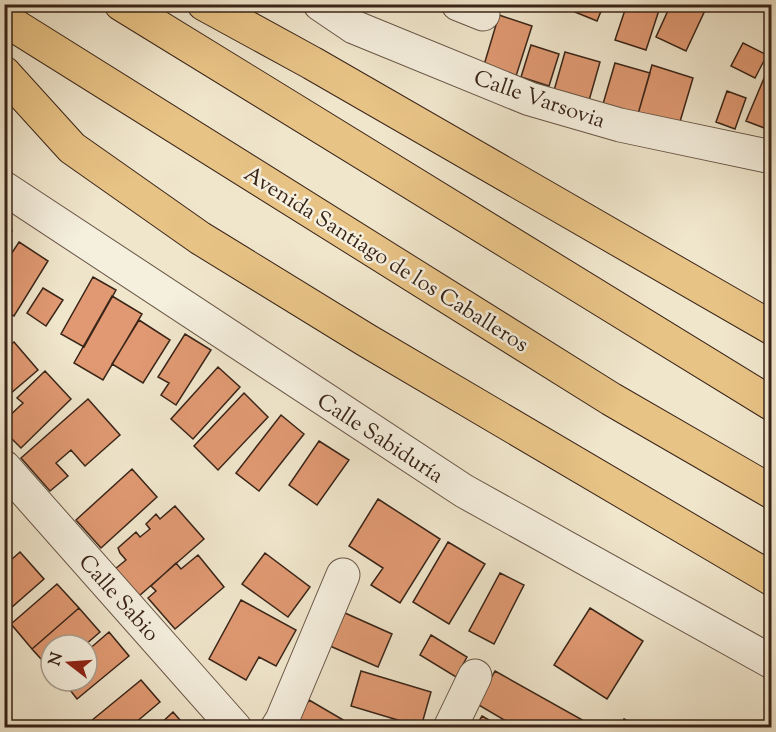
<svg xmlns="http://www.w3.org/2000/svg" width="776" height="732" font-family="'Sorts Mill Goudy',serif">
  <style>
    .building { fill: #e09972; stroke: #392418; stroke-width: 1.5 }
    .lines { fill: none; stroke-linecap: round; stroke-linejoin: round }
    .minor-casing { stroke: #675445; stroke-width: 35 }
    .highway-casing { stroke: #392418; stroke-width: 35 }
    .minor { stroke: #f5efde; stroke-width: 33 }
    .highway { stroke: #e8c386; stroke-width: 33 }
    .labels { text-anchor: middle; stroke-width: 5; stroke-linejoin: round; paint-order: stroke }
    .street-label { font-size: 22px; fill: #392418; stroke: #f5efde }
  </style>
  <rect width="100%" height="100%" fill="#f0e6cc"/>
  <filter id="stains"><feTurbulence type="fractalNoise" baseFrequency=".00333" numOctaves="4"/><feColorMatrix values="0 0 0 0 .2 0 0 0 0 .09 0 0 0 0 .02 0 0 0 .5 -.17"/></filter>
  <radialGradient id="worn" r=".72"><stop offset=".6" stop-color="#630" stop-opacity="0"/><stop offset="1" stop-color="#630" stop-opacity=".3"/></radialGradient>
  <path class="building" d="M578,4h26l-7,17 -22,-9z
    M627,4h34l-15,46 -31,-10z
    M671,4h37l-22,47 -30,-14z
    M499,15l33,11 -16,50 -32,-11z
    M743,43l24,12 -12,23 -24,-12z
    M531,45l28,9 -10,32 -28,-9z
    M565,52l35,10 -12,42 -35,-10z
    M772,59v72l-26,-10z
    M615,63l35,10 -12,41 -35,-10z
    M652,65l41,13 -14,47 -41,-11z
    M727,91l19,7 -11,31 -19,-7z
    M4,226l8,5 -8,11z
    M19,242l29,19 -34,55 -10,-6v-45z
    M93,277l23,13 -32,57 -23,-13z
    M43,288l20,12 -17,26 -19,-13z
    M112,296l30,18 -39,66 -29,-17z
    M139,320l31,20 -27,43 -31,-19z
    M185,334l26,16 -35,55 -15,-10 8,-12 -11,-6z
    M14,342l24,28 -34,29v-49z
    M218,367l22,20 -47,52 -22,-20z
    M45,371l26,28 -50,49 -17,-17v-10l19,-18 -6,-5z
    M244,393l24,24 -50,53 -24,-24z
    M88,399l32,36 -35,31 -14,-16 -15,13 12,13 -18,15 -29,-33z
    M281,415l23,19 -45,57 -23,-18z
    M319,441l30,19 -32,45 -28,-20z
    M132,469l25,28 -56,51 -25,-28z
    M378,499l62,40 -40,64 -29,-18 12,-17 -34,-22z
    M175,506l29,33 -65,57 -24,-27 11,-9 -6,-7 -2,-5 18,-16 4,5 10,-8 -4,-5 10,-10 4,5z
    M448,542l37,22 -36,60 -36,-22z
    M20,552l24,27 -40,35v-48z
    M265,553l45,34 -22,30 -46,-33z
    M198,555l26,32 -49,42 -27,-31 8,-7 -5,-5 25,-23 5,6z
    M500,573l24,12 -30,59 -25,-13z
    M57,584l22,24 -47,41 -21,-25z
    M241,600l55,30 -20,36 -17,-9 -13,23 -37,-21z
    M79,608l21,24 -15,13h-34v25l-19,-21z
    M590,608l53,33 -36,58 -53,-34z
    M345,613l47,21 -14,33 -48,-21z
    M109,632l20,24 -52,43 -14,-18h24v-30z
    M431,635l36,22 -11,20 -36,-22z
    M361,671l70,21 -10,35 -70,-21z
    M495,671l91,51 -3,6h-65l-41,-24z
    M141,680l19,22 -31,26h-32l-6,-7z
    M309,700l48,28h-64z
    M173,712l14,16h-31z
    M482,716l21,12h-28z
    M624,719l17,9h-21z"/>
  <g class="lines">
    <defs>
      <path id="minor" d="M320,4l34,23 176,72 90,26 152,32
        M458,4l25,10
        M4,188l460,303 308,171
        M4,467l231,261
        M277,728l5,-8 61,-145
        M450,728l25,-52"/>
      <path id="highway" d="M121,4l651,400
        M204,4l108,59 460,265
        M4,19l607,380 161,93
        M4,73l68,75 128,90 166,102 406,239"/>
    </defs>
    <use href="#minor" class="minor-casing"/>
    <use href="#highway" class="highway-casing"/>
    <use href="#minor" class="minor"/>
    <use href="#highway" class="highway"/>
  </g>
  <g class="labels">
    <g class="street-label">
      <text transform="translate(540 98) rotate(19)" y="8">Calle Varsovia</text>
      <text transform="translate(387 258) rotate(32)" y="8">Avenida Santiago de los Caballeros</text>
      <text transform="translate(381 437) rotate(33)" y="8">Calle Sabiduría</text>
      <text transform="translate(120 597) rotate(48)" y="8">Calle Sabio</text>
    </g>
  </g>
  <rect width="776" height="732" fill="none" stroke="#f0e6cc" stroke-width="24"/>
  <rect x="6" y="6" width="764" height="720" fill="none" stroke="#392418" stroke-width="3"/>
  <rect x="12" y="12" width="752" height="708" fill="none" stroke="#392418" stroke-width="1.5"/>
  <g transform="translate(69 663) rotate(287)"><circle r="28" fill="#f5efde" stroke="#aa9e8f" stroke-width="1.5"/>
  <path d="M0-4.5L10 22L0 15L-10 22Z" fill="#8f2418"/>
  <text y="-9" font-size="16" font-weight="bold" text-anchor="middle" fill="#392418">N</text>
  </g>
  <rect width="100%" height="100%" filter="url(#stains)"/>
  <rect width="100%" height="100%" fill="url(#worn)"/>
</svg>
